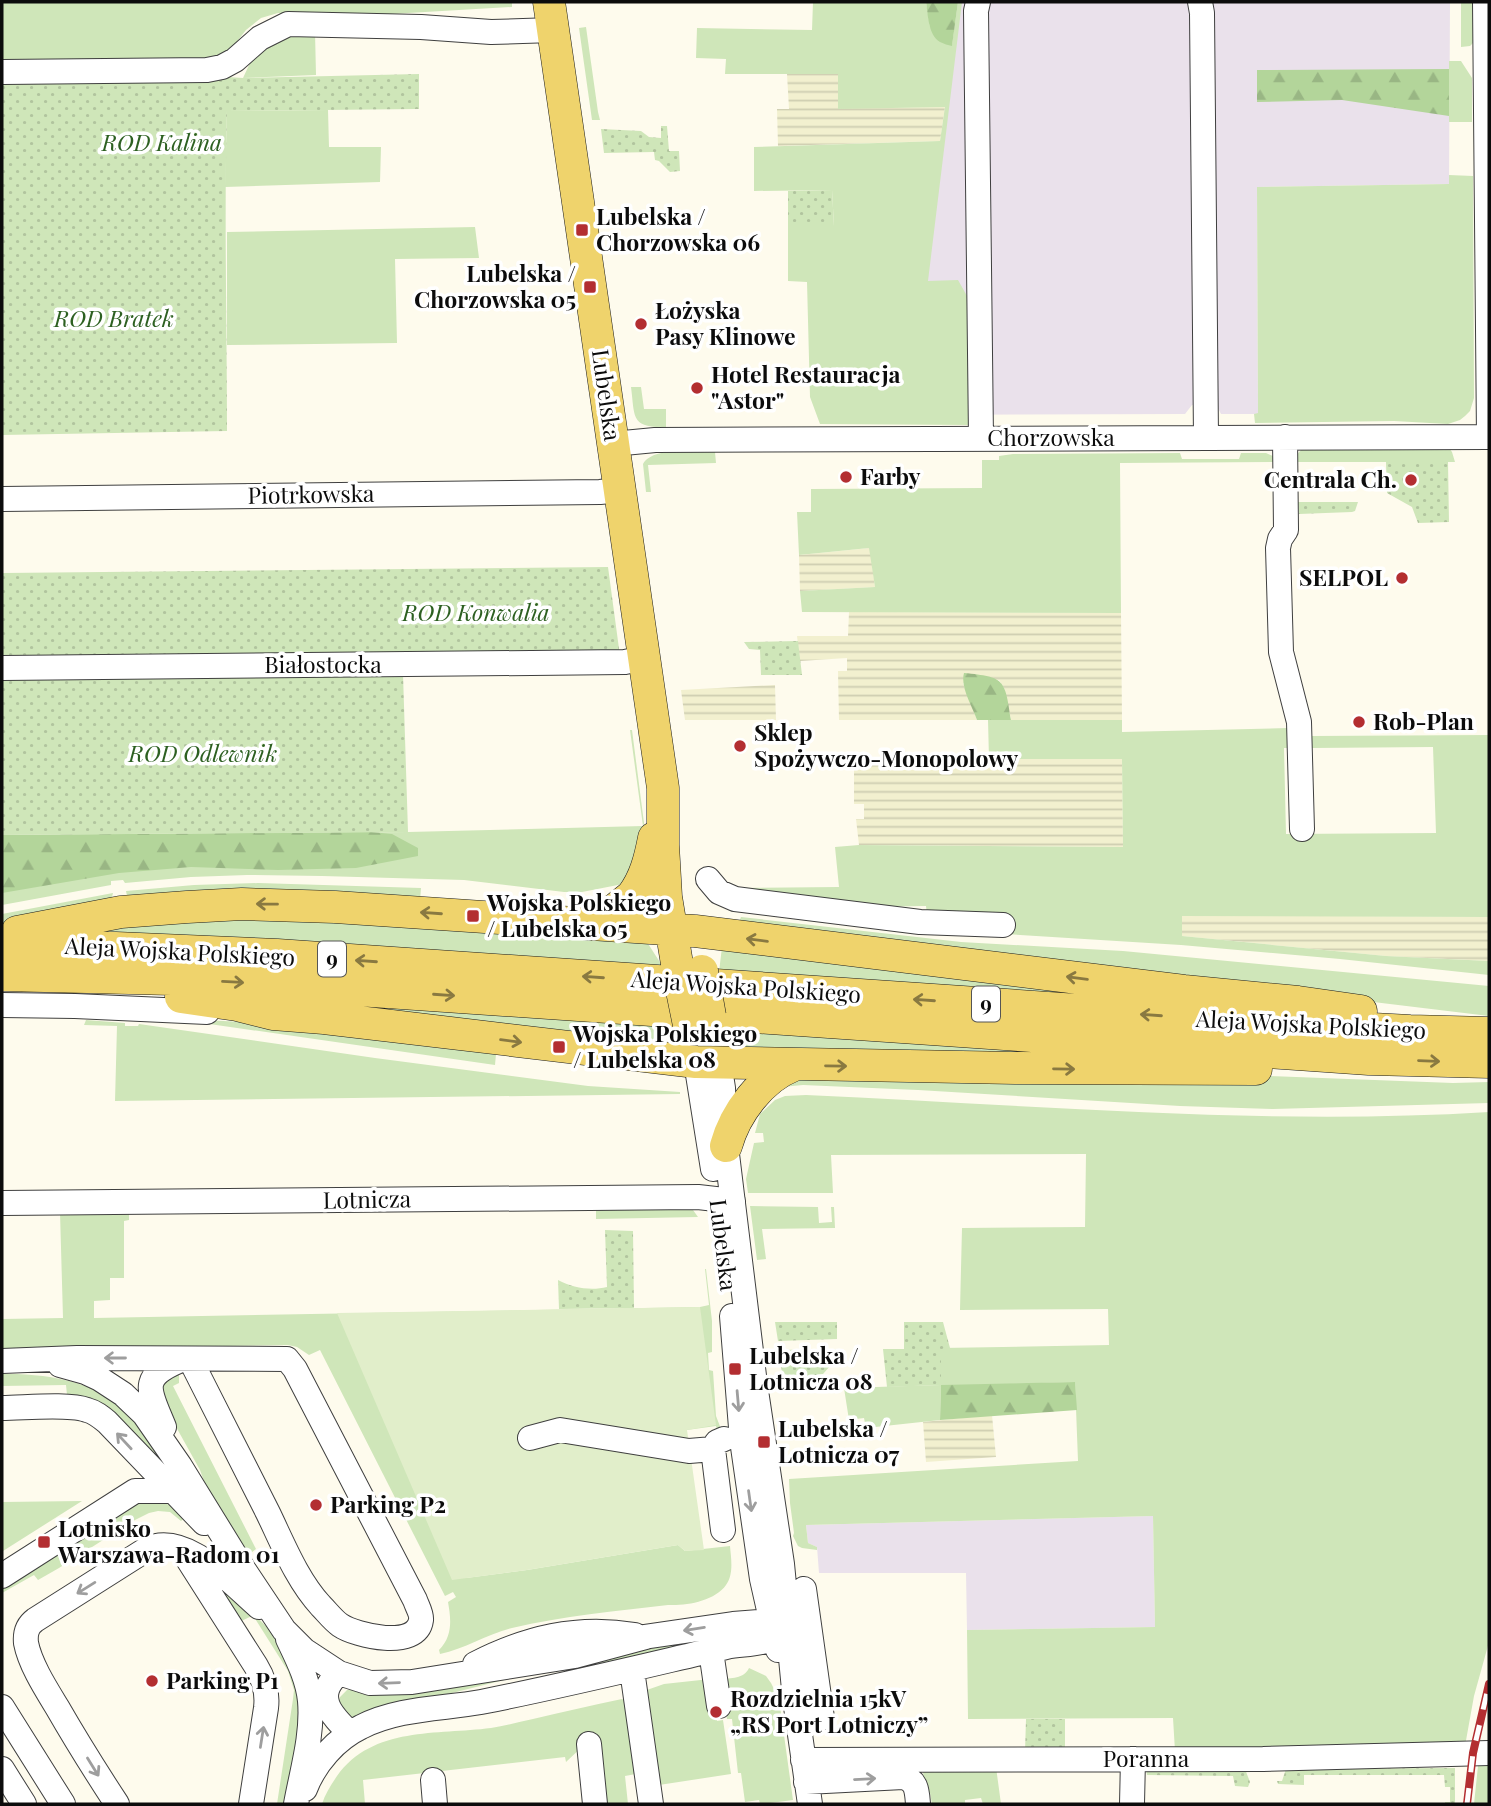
<svg xmlns="http://www.w3.org/2000/svg" width="1491" height="1806" font-family="'Playfair Display',serif">
  <style>
    .industrial { fill: #eae1eb }
    .farmland { fill: url(#farmland-rules) }
    .grass { fill: #cfe6b9 }
    .forest { fill: url(#forest-firs) }
    .garden { fill: url(#garden-dots) }
    .pitch { fill: #e1eeca }
    .lines { fill: none; stroke-linecap: round; stroke-linejoin: round }
    .minor-casing { stroke: #3f3f3f; stroke-width: 26 }
    .major-casing { stroke: #1d1d1d; stroke-width: 33 }
    .minor { stroke: #fff; stroke-width: 24 }
    .major { stroke: #efd36c; stroke-width: 32 }
    .rail-casing { stroke: #b32e31; stroke-width: 8 }
    .rail { stroke: #fff; stroke-width: 5; stroke-dasharray: 16; stroke-linecap: butt }
    .major-bridge-casing { stroke: #1d1d1d; stroke-width: 33; stroke-linecap: butt }
    .major-bridge { stroke: #efd36c; stroke-width: 32 }
    .oneway { stroke: #897941 }
    .oneway2 { stroke: #9e9e9e }
    .poi-dot { fill: #b32e31; stroke: #fff; stroke-width: 2.5 }
    .labels { text-anchor: middle; stroke-width: 7; stroke-linejoin: round; paint-order: stroke }
    .shield { fill: #fff; stroke: #555; stroke-width: 2 }
    .shield-label { font-size: 21px; font-weight: bold; fill: #0c0c0c }
    .park-label { font-size: 23px; font-style: italic; fill: #2d6021; stroke: #fff }
    .poi-label { font-size: 23px; font-weight: bold; fill: #0c0c0c; stroke: #fff; text-anchor: start }
    .street-label { font-size: 23px; fill: #0c0c0c; stroke: #fff }
  </style>
  <defs>
    <pattern id="farmland-rules" width="6" height="5" patternUnits="userSpaceOnUse" patternTransform="scale(1.75)"><rect width="6" height="5" fill="#f2f0cf"/><path d="M0 2.5h6" fill="none" stroke="#cecdb1"/></pattern>
    <pattern id="forest-firs" width="22" height="20" patternUnits="userSpaceOnUse" patternTransform="scale(1.75)"><rect width="22" height="20" fill="#b3d59a"/><path d="M5 1l3.5 6h-7zM16 11l3.5 6h-7z" fill="#99b684"/></pattern>
    <pattern id="garden-dots" width="8" height="8" patternUnits="userSpaceOnUse" patternTransform="scale(1.75)"><rect width="8" height="8" fill="#cfe6b9"/><path d="M2 2h.1M6 6h.1" fill="none" stroke="#b1c49e" stroke-width="1.8" stroke-linecap="round"/></pattern>
  </defs>
  <rect width="100%" height="100%" fill="#fefbed"/>
  <path class="industrial" d="M958,2h492l-1,182 -192,3 1,227h-37l-5,-10 -24,1 -7,9 -278,1z
    M1153,1516l2,111 -188,3 -1,-57h-147l-2,-26 -9,-4 -2,-18z"/>
  <path class="farmland" d="M787,74h51l1,34 106,-1 -5,34 -162,5 -1,-37h12z
    M870,548l5,39 -75,4 -1,-36z
    M849,612l272,1 1,107h-111l-7,-32 -5,-8 -36,3 14,37h-138l-1,-49h9v-13l-47,3 -3,-25h51z
    M775,685l1,35h-91l-4,-30z
    M854,758l268,1 1,88 -264,-2 -3,-26h8v-15h-10z
    M1182,915l307,2v44l-103,-5 -204,-20z
    M992,1415l4,42 -70,5 -3,-40z"/>
  <path class="grass" d="M2,2h510v5l-155,9 -79,-3 -17,5 -15,12 -15,19 -18,12 -211,2z
    M813,2h113l4,25 22,18 6,-43h4l-34,279 30,-1 13,23 -2,122 -149,-1 -10,-27 -3,-115 -19,-1v-55h46l-2,-36 -78,1v-44l186,-6 5,-34 -107,2v-35h-113l1,-15 -30,-1 1,-30 115,2z
    M1461,2h15l-1,39 -5,5 -9,1z
    M586,27l12,85 2,8h-8l-13,-92z
    M315,32l1,43 -73,3 13,-28 12,-11z
    M1449,61h12l11,17v44h-23z
    M328,110l1,37h52l-1,35 -155,5 2,-76z
    M1449,175l24,1 1,222 -4,13 -5,5 -5,4 -12,4 -54,-3 -139,2 -1,-9 4,-1 -1,-226 192,-3z
    M475,227l4,31 -84,1 2,84 -170,2v-113z
    M631,387h10l3,22h22v18c-36,1 -31,-10 -35,-40z
    M1305,447l144,1 3,4 3,10h-161c1,-6 5,-11 11,-15z
    M715,452l1,11 -68,2 3,27h-5l-3,-28c10,-18 53,-12 72,-12z
    M1180,453l2,6h57l2,-6h25l9,4 2,5 -157,1 1,150 -319,-1 -2,-21 75,-4 -6,-39 -70,7 -2,-43h14v-23l171,-1v-28h17v-4l14,-2z
    M988,720h134v12l166,-4 2,20h-6l2,86 150,-1 -3,-86 -121,1v-12l177,-1v182l-307,-1v20l204,20 103,5v14l-149,-16 -159,-14 -177,-11 -77,-19 -1,-9 -68,1 -116,-13 -12,-6 109,-1 -4,-40 24,-2 264,2 -1,-88h-133z
    M630,730h2l12,93c0,22 -12,41 -21,61l-41,8h-18l-100,-12 -142,-4 -75,-1 -56,2 -66,6 -2,-3 -12,1v4l-109,20v-70l406,-3 235,-6z
    M258,883l163,5 -1,13 -293,-5 -1,-5 68,-6z
    M113,893l-2,8 -88,22 -21,2v-11z
    M240,915l405,24 18,28 -613,-34z
    M741,917l220,25 162,9 366,35v30l-751,-91z
    M722,947l564,63 -567,-38z
    M210,995l462,29 -16,24z
    M168,1018l95,5 195,22 38,9 -1,11z
    M86,1020l39,3v3h13l1,-2 236,34 213,28 92,6v2l-565,7 2,-75 -33,-1z
    M729,1029l435,26h-419z
    M1268,1076l185,7 36,-1v21l-216,6 -93,-3 -262,-16 -115,-5 -21,2 8,-10z
    M806,1095c228,10 455,31 683,17v530l-15,54 -9,50 -290,5 -2,-33 -205,1 -1,-89 188,-3 -2,-111 -347,9 2,18 9,4v3l-15,-2 -4,-2 -5,-10 1,-3 -4,-30 -1,-24 289,-18 -3,-79 -134,4 -1,34 -74,8 -2,-10 -15,2 -5,-32 96,-3 1,-37 168,-3 -1,-36 -148,1 2,-82 123,-1 1,-73 -255,1 2,38h-85l-2,-14 8,-36 10,-1 -1,-9h-8l5,-19 15,-14 10,-4z
    M692,1204l1,6 5,7 -102,2v-13z
    M750,1206l68,1 1,16 13,-1 -1,-15h3l1,21 -73,1 4,30 -9,1z
    M129,1211v9l-5,1v57h-14v22l-16,1v17l606,-11 9,-2 -4,-36h1l6,52v31l-4,1 1,17 4,1 3,45 5,13 -4,1 -1,-4 -29,4 7,-113 -228,261 61,-8 151,-25 7,6 45,-5c1,12 4,28 -4,39 -11,16 -40,21 -58,20 -52,6 -105,11 -156,23 -25,6 -47,21 -72,26l-1,-4c14,-14 12,-31 9,-48l8,-5 -3,-5 -8,4 -125,-246 -11,5 -12,-8 -9,-2 -286,5v-31l61,-1 -3,-106z
    M2,1374c46,-1 101,8 133,45 6,7 10,15 15,22 11,17 23,33 34,49l-117,-95 -1,-10 -64,1z
    M179,1374v9l-6,3 83,163 -9,7 -38,-61 -9,-25 -40,-72 2,-15z
    M82,1501l-79,50h-1v-49z
    M142,1502c21,0 28,0 45,14l-6,5 -11,-9 -12,-1 -9,2 -16,8 -74,47 -21,12 -4,-5 -32,18v-3l8,-8 117,-74z
    M211,1572l68,67 24,55 -16,110h-10l16,-105 1,-9 -6,-19 -34,-54 -2,-1 -13,6z
    M726,1632l1,5 -105,23 -64,8 -42,9 -164,41 -14,-14 2,-7 7,-7z
    M749,1668l17,8 5,7 8,16 14,101 -30,4h-3l-1,-4 -14,2 -4,-29h-3l-6,-54h-5l-7,-40c11,-1 24,0 29,-11z
    M710,1679l7,42 6,-1 8,54 -72,11 -15,-94 20,-7z
    M622,1699l5,3 14,71 -16,3 3,28h-27l-17,-59 -18,17 -1,-5 -202,23 2,24h-43c3,-10 9,-19 15,-28 36,-50 100,-41 154,-48 14,-2 28,-6 42,-9 30,-7 59,-14 89,-20z
    M1478,1766h11v38h-15z
    M996,1767l5,37h-18l-2,-6 -16,2v4h-33l-2,-11 -6,-5 -1,-19z"/>
  <path class="forest" d="M926,2h32l-6,44c-4,-1 -8,-2 -12,-4 -12,-7 -12,-28 -14,-40z
    M1449,69v47l-107,-16 -85,2v-32z
    M964,673c41,4 41,6 47,47h-34c-5,-14 -17,-33 -13,-47z
    M371,832l21,2 26,14v8l-62,12 -78,2 -87,-3 -72,6 -117,20v-58z
    M1075,1382l2,28 -137,10 1,-35z"/>
  <path class="garden" d="M419,74v35l-192,2c-3,107 0,213 0,320l-225,4v-355l226,-3 15,1z
    M661,126h6l2,25h10l1,20 -10,1 -11,-11 -4,-1 -1,-8 -50,1 -3,-24 40,2 8,6 12,1z
    M832,190l2,36h-46v-35z
    M1386,462h62l1,60 -31,1 -6,-16 -25,-14z
    M1298,502h60l-3,9 -3,1 -53,2z
    M608,567l12,89 -618,5v-88z
    M798,641l4,34h-41l-1,-25 -11,-1 -5,-7z
    M403,674l5,158 -406,3v-160z
    M605,1230l28,1 1,77 -75,1 -1,-29c15,8 33,11 49,7z
    M775,1322h62v17l-59,2z
    M904,1322h39l7,26 -9,1v36l-54,2 -4,-38h21z
    M838,1349l2,14 -9,2 -8,9 -40,6 -4,-30z
    M1026,1719h39v33h-40z
    M1146,1768l99,1 5,13 -2,5 -13,-1 -2,-10 -86,-1z
    M1455,1768v36h-10v-2h5v-15h-5l-1,-12h-140v10l-26,-1 -1,-3h5l4,-12z"/>
  <path class="pitch" d="M700,1307l16,118 -29,5 17,120 -19,1 -7,-6 -151,25 -75,10 -115,-267z"/>
  <g class="lines">
    <defs>
      <path id="minor" d="M978,2l-2,9 5,427
        M1200,2l2,11 4,424
        M1485,2l4,435
        M2,72l205,-2 15,-3 13,-7 25,-22 28,-14 133,3 70,5 62,-2
        M1285,437l1,93 -6,9 -2,9 3,104 18,70 3,107
        M613,444l42,-4 834,-3
        M2,499l598,-7 19,-2
        M2,668l623,-6 19,-4
        M708,879l11,13 16,7 185,23 83,3
        M2,1005l73,1 132,6
        M696,1062l17,107
        M719,1063l4,25 3,58 29,238 27,180 13,136 15,104
        M2,1203l696,-6 35,4
        M732,1316l10,124 20,139 16,71
        M2,1361l75,-3 210,1 8,10 120,231c2,6 7,14 6,20 -4,30 -65,16 -81,5 -7,-5 -13,-13 -19,-19 -24,-26 -38,-62 -53,-93 -26,-51 -52,-102 -78,-154
        M60,1365l25,7 15,7 23,15 21,20 36,52 64,104 40,60 20,20 35,23 31,10 42,-1 163,-26 71,-19
        M2,1408c22,0 66,-5 85,2 8,2 14,7 20,12l97,101
        M164,1427c-15,-37 -26,-49 17,-67
        M530,1438l30,-8 129,21 24,-2
        M723,1530l-10,-81 4,-7 7,-3
        M184,1553l72,113c8,13 12,26 10,42l-15,96
        M2,1576l133,-85h37
        M288,1639c9,19 20,40 22,62 3,34 -8,70 -14,103
        M630,1639l103,-15 26,-2 13,1 6,4 6,7
        M711,1651l8,55
        M475,1664c51,-26 102,-39 160,-29
        M632,1670l19,134
        M339,1673c-26,23 -8,42 11,60
        M2,1707l61,97
        M798,1721l24,-3 -18,-129
        M589,1744l6,60
        M803,1760l460,-1 226,-6
        M2,1769l22,35
        M433,1780l2,24
        M806,1782l97,-5c14,3 14,15 15,27
        M305,1789c10,-26 31,-50 56,-62 37,-19 80,-18 120,-25 82,-16 163,-36 245,-55 20,-5 46,1 56,-21
        M117,1804c-21,-32 -41,-64 -60,-97 -11,-18 -27,-43 -31,-64 -1,-10 1,-17 9,-23l112,-71c39,-18 85,35 112,58
        M1132,1804l1,-45"/>
      <path id="major" d="M549,2l114,786v57l3,52 13,79
        M597,924l35,-28c13,-17 18,-37 22,-58
        M17,932l104,-20 66,-5 55,-3 93,3 360,24 489,60 114,11 63,9
        M2,945l114,3 161,7 1021,70 112,6 79,2
        M2,975l170,4 98,5 1027,70 72,5 120,3
        M181,997l56,8 36,9 51,4 372,44 319,6 241,1
        M726,1146c9,-33 35,-68 68,-81"/>
    </defs>
    <use href="#minor" class="minor-casing"/>
    <use href="#major" class="major-casing"/>
    <use href="#minor" class="minor"/>
    <use href="#major" class="major"/>
    <defs>
      <path id="rail" d="M1467,1804l6,-51 16,-69"/>
    </defs>
    <use href="#rail" class="rail-casing"/>
    <use href="#rail" class="rail"/>
    <defs>
      <path id="major-bridge" d="M702,971l8,45
        M679,976l10,49"/>
    </defs>
    <use href="#major-bridge" class="major-bridge-casing"/>
    <use href="#major-bridge" class="major-bridge"/>
  </g>
  <defs><path id="oneway-shaft" d="M-6 0H5M1.5-3L5.5 0L1.5 3" fill="none" stroke-width="1.6" stroke-linecap="round" stroke-linejoin="round" transform="scale(1.75)"/></defs>
  <g class="oneway">
    <use href="#oneway-shaft" transform="translate(267 904) rotate(-179)"/>
    <use href="#oneway-shaft" transform="translate(431 913) rotate(-176)"/>
    <use href="#oneway-shaft" transform="translate(757 940) rotate(-173)"/>
    <use href="#oneway-shaft" transform="translate(366 961) rotate(-176)"/>
    <use href="#oneway-shaft" transform="translate(593 977) rotate(-176)"/>
    <use href="#oneway-shaft" transform="translate(1077 978) rotate(-173)"/>
    <use href="#oneway-shaft" transform="translate(233 982) rotate(3)"/>
    <use href="#oneway-shaft" transform="translate(444 995) rotate(4)"/>
    <use href="#oneway-shaft" transform="translate(924 1000) rotate(-176)"/>
    <use href="#oneway-shaft" transform="translate(1151 1015) rotate(-176)"/>
    <use href="#oneway-shaft" transform="translate(511 1041) rotate(7)"/>
    <use href="#oneway-shaft" transform="translate(1429 1061) rotate(2)"/>
    <use href="#oneway-shaft" transform="translate(836 1066) rotate(1)"/>
    <use href="#oneway-shaft" transform="translate(1064 1069) rotate(1)"/>
  </g>
  <g class="oneway2">
    <use href="#oneway-shaft" transform="translate(115 1358) rotate(180)"/>
    <use href="#oneway-shaft" transform="translate(738 1401) rotate(85)"/>
    <use href="#oneway-shaft" transform="translate(124 1441) rotate(-133)"/>
    <use href="#oneway-shaft" transform="translate(750 1501) rotate(82)"/>
    <use href="#oneway-shaft" transform="translate(86 1588) rotate(148)"/>
    <use href="#oneway-shaft" transform="translate(694 1629) rotate(171)"/>
    <use href="#oneway-shaft" transform="translate(389 1683) rotate(178)"/>
    <use href="#oneway-shaft" transform="translate(262 1737) rotate(-81)"/>
    <use href="#oneway-shaft" transform="translate(93 1767) rotate(58)"/>
    <use href="#oneway-shaft" transform="translate(865 1779) rotate(-3)"/>
  </g>
  <g class="poi-dot">
    <rect x="575" y="223" width="14" height="14" rx="3.5"/>
    <rect x="583" y="280" width="14" height="14" rx="3.5"/>
    <circle cx="641" cy="324" r="7"/>
    <circle cx="697" cy="388" r="7"/>
    <circle cx="846" cy="477" r="7"/>
    <circle cx="1411" cy="480" r="7"/>
    <circle cx="1402" cy="578" r="7"/>
    <circle cx="1359" cy="722" r="7"/>
    <circle cx="740" cy="746" r="7"/>
    <rect x="466" y="909" width="14" height="14" rx="3.5"/>
    <rect x="552" y="1040" width="14" height="14" rx="3.5"/>
    <rect x="728" y="1362" width="14" height="14" rx="3.5"/>
    <rect x="757" y="1435" width="14" height="14" rx="3.5"/>
    <circle cx="316" cy="1505" r="7"/>
    <rect x="37" y="1535" width="14" height="14" rx="3.5"/>
    <circle cx="152" cy="1681" r="7"/>
    <circle cx="716" cy="1712" r="7"/>
  </g>
  <g class="labels">
    <g class="shield">
      <rect x="318" y="941.5" width="28" height="35" rx="5"/>
      <rect x="972" y="986.5" width="28" height="35" rx="5"/>
    </g>
    <g class="shield-label">
      <text x="332" y="966">9</text>
      <text x="986" y="1011">9</text>
    </g>
    <g class="park-label">
      <text x="162" y="151">ROD Kalina</text>
      <text x="114" y="327">ROD Bratek</text>
      <text x="476" y="621">ROD Konwalia</text>
      <text x="203" y="762">ROD Odlewnik</text>
    </g>
    <g class="poi-label">
      <text x="596" y="225">Lubelska /<tspan x="596" dy="26">Chorzowska 06</tspan></text>
      <text x="576" y="282" text-anchor="end">Lubelska /<tspan x="576" dy="26">Chorzowska 05</tspan></text>
      <text x="655" y="319">Łożyska<tspan x="655" dy="26">Pasy Klinowe</tspan></text>
      <text x="711" y="383">Hotel Restauracja<tspan x="711" dy="26">"Astor"</tspan></text>
      <text x="860" y="485">Farby</text>
      <text x="1397" y="488" text-anchor="end">Centrala Ch.</text>
      <text x="1388" y="586" text-anchor="end">SELPOL</text>
      <text x="1373" y="730">Rob-Plan</text>
      <text x="754" y="741">Sklep<tspan x="754" dy="26">Spożywczo-Monopolowy</tspan></text>
      <text x="487" y="911">Wojska Polskiego<tspan x="487" dy="26">/ Lubelska 05</tspan></text>
      <text x="573" y="1042">Wojska Polskiego<tspan x="573" dy="26">/ Lubelska 08</tspan></text>
      <text x="749" y="1364">Lubelska /<tspan x="749" dy="26">Lotnicza 08</tspan></text>
      <text x="778" y="1437">Lubelska /<tspan x="778" dy="26">Lotnicza 07</tspan></text>
      <text x="330" y="1513">Parking P2</text>
      <text x="58" y="1537">Lotnisko<tspan x="58" dy="26">Warszawa-Radom 01</tspan></text>
      <text x="166" y="1689">Parking P1</text>
      <text x="730" y="1707">Rozdzielnia 15kV<tspan x="730" dy="26">„RS Port Lotniczy”</tspan></text>
    </g>
    <g class="street-label">
      <text transform="translate(606 395) rotate(82)" y="8">Lubelska</text>
      <text x="1051" y="446">Chorzowska</text>
      <text transform="translate(311 495) rotate(-1)" y="8">Piotrkowska</text>
      <text x="323" y="673">Białostocka</text>
      <text transform="translate(180 952) rotate(3)" y="8">Aleja Wojska Polskiego</text>
      <text transform="translate(746 987) rotate(4)" y="8">Aleja Wojska Polskiego</text>
      <text transform="translate(1311 1025) rotate(3)" y="8">Aleja Wojska Polskiego</text>
      <text transform="translate(367 1200) rotate(-1)" y="8">Lotnicza</text>
      <text transform="translate(723 1245) rotate(83)" y="8">Lubelska</text>
      <text x="1146" y="1767">Poranna</text>
    </g>
  </g>
  <rect width="1491" height="1806" fill="none" stroke="#0c0c0c" stroke-width="7"/>
</svg>
